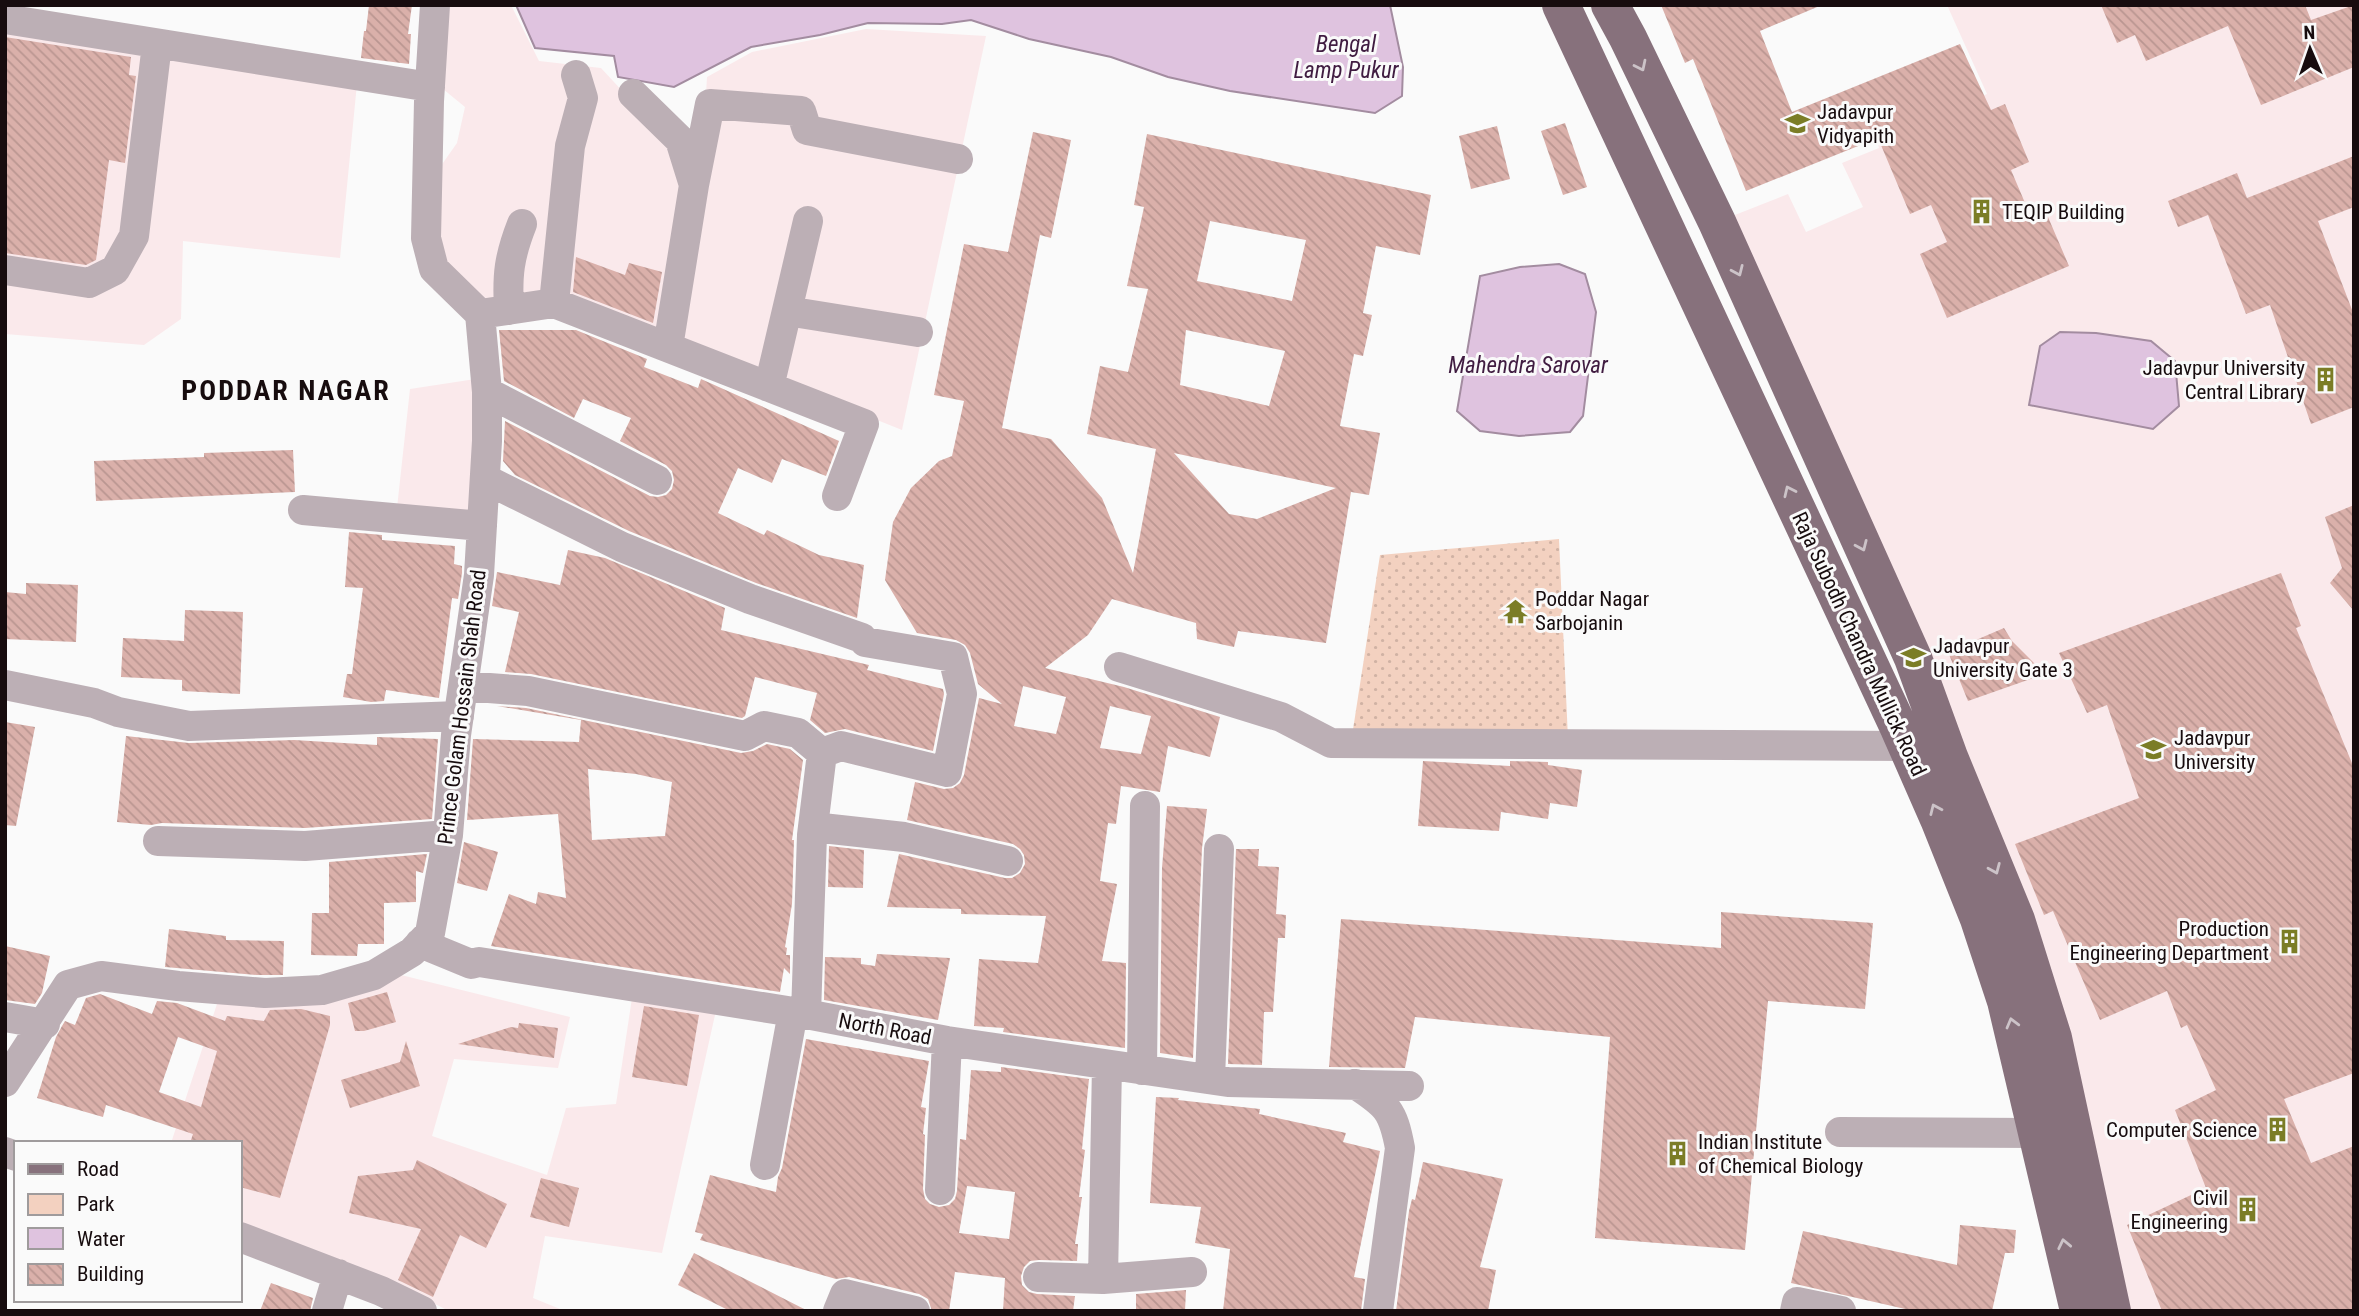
<svg xmlns="http://www.w3.org/2000/svg" width="2359" height="1316" font-family="'Roboto Condensed',sans-serif">
  <style>
    .built { fill: #fae9eb }
    .green { fill: url(#green-dots) }
    .water { fill: #dfc3df; stroke: #a38ca0; stroke-width: 2 }
    .building { fill: url(#building-back-hatch); fill-rule: evenodd }
    .lines { fill: none; stroke-linecap: round; stroke-linejoin: round }
    .minor { stroke: #bcafb5; stroke-width: 30 }
    .major { stroke: #87717c; stroke-width: 38 }
    .oneway { stroke: #ccc3c8 }
    .labels { text-anchor: middle; stroke-width: 6; stroke-linejoin: round; paint-order: stroke }
    .poi-label { font-size: 21px; fill: #170c0e; stroke: #fafafa; text-anchor: start }
    .street-label { font-size: 21px; fill: #170c0e; stroke: #fafafa }
    .water-label { font-size: 23px; font-style: italic; fill: #401c41; stroke: #fafafa }
    .district-label { font-size: 28px; font-weight: bold; letter-spacing: 2px; fill: #170c0e; stroke: #fafafa }
  </style>
  <defs>
    <pattern id="green-dots" width="8" height="8" patternUnits="userSpaceOnUse" patternTransform="scale(1.75)"><rect width="8" height="8" fill="#f3d1c0"/><path d="M2 2h.1M6 6h.1" fill="none" stroke="#d0b2a4" stroke-width="1.8" stroke-linecap="round"/></pattern>
    <pattern id="building-back-hatch" width="6" height="6" patternUnits="userSpaceOnUse" patternTransform="scale(1.75)"><rect width="6" height="6" fill="#dab0aa"/><path d="M-1 5l2 2M0 0l6 6M5-1l2 2" fill="none" stroke="#ba9691"/></pattern>
  </defs>
  <rect width="100%" height="100%" fill="#fafafa"/>
  <path class="built" d="M5,5l354,58 -19,195 -157,-17 -2,78 -37,26 -139,-11z
    M448,5h63l28,56 62,7 75,81 11,35 -26,154 -176,-32 -42,-41 -11,-26 6,-69 19,-27 8,-36 -22,-18z
    M1947,5h407v1306h-247l-76,-391 -314,-698 71,-28 18,38 57,-25 -21,-44 37,-15 -3,-9 111,-45z
    M866,29l120,7 -84,394 -226,-91 25,-159 6,-103 45,-25z
    M482,378l-5,138 -80,-8 13,-119z
    M397,974l173,43 -12,51 -104,-9 -22,77 115,39 19,-67 50,-4 16,-106 85,8 -55,247 -117,-17 -12,62 32,13h-116l-52,-26 -157,-60v-82h-69l48,-145z"/>
  <path class="green" d="M1559,539l9,200 -216,-3 28,-181z"/>
  <path class="water" d="M516,5h874l13,62 -1,29 -27,17 -145,-22 -62,-14 -57,-20 -82,-18 -58,-19 -29,4 -74,-1 -48,12 -69,12 -77,40 -56,-10 -4,-21 -79,-8z
    M1559,264l26,10 11,38 -13,104 -13,16 -51,4 -39,-5 -23,-20 23,-135 40,-9z
    M2060,332l36,1 55,8 24,20 4,45 -26,23 -124,-24 11,-59z"/>
  <path class="building" d="M369,5h43l-4,29h3l-2,30 -48,-6 3,-27h2z
    M1661,5h161l-62,26 32,81 168,-68 31,66 14,-6 24,58 -18,8 20,47 14,-7 24,56 -122,52 -27,-64 27,-12 -16,-37 -21,9 -32,-76 -132,53 -53,-132 -8,4z
    M2101,5h204l6,15 43,-15v62l-93,38 -33,-79 -82,35 -11,-26 -18,8z
    M5,37l126,20 -2,18 7,1 -11,87 -16,-3 -13,100 -10,5 -81,-12z
    M1565,123l22,64 -24,8 -22,-64z
    M1497,126l13,53 -39,10 -12,-53z
    M1033,132l38,8 -20,98 -11,-3 -38,193 49,11 51,59 31,75 23,-124 -69,-15 13,-68 28,6 20,-83 -21,-3 17,-79 -10,-2 13,-71 284,61 -11,60 -44,-9 -13,67 9,2 -9,41 -9,-2 -14,72 40,7 -11,62 -18,-3 -25,151 -88,-12 -4,16 -37,-8 -1,-16 -84,-24 -24,36 -43,33 79,19 96,30 -10,40 -42,-11 -8,46 -39,-6 -5,38 -8,-1 -8,58 17,3 -15,77 24,2 -1,85 -122,-16 1,-4 -30,-2 5,-67 59,4 8,-47 -85,-2v-5l-74,-2 12,-53 106,24h7l8,-5 5,-9 -1,-9 -4,-6 -7,-5 -106,-24 8,-38 29,7 9,-1 7,-5 4,-8 15,-77 23,6 -24,-20 -8,-31 -5,-8 -9,-5 -39,-7 -32,-53 8,-58 18,-34 28,-27 13,-5 12,-55 -30,-6 30,-151 44,8zM1210,221l96,19 -14,61 -95,-20zM1186,330l99,21 -16,55 -89,-21zM1174,453l162,35 -79,31 -28,-5zM1023,686l43,11 -10,37 -42,-8zM1110,706l41,10 -10,38 -41,-6z
    M2354,156v51l-36,14 36,94v92l-43,17 -41,-119 -24,9 -38,-99 -30,12 -10,-26 69,-28 10,25z
    M576,257l49,18 4,-12 33,9 -9,51 -80,-31z
    M499,330h77l71,29 -3,8 54,21 3,-9 138,62 -13,35 -44,-17 -10,24 -34,-15 -20,45 46,22 3,-5 52,25 45,10 -7,53 -101,-35 -127,-52 -114,-56 -12,-14 2,-40 145,75 8,1 8,-2 6,-6 2,-9 -2,-9 -6,-6 -46,-24 11,-23 -48,-19 -9,19 -70,-37z
    M293,450l2,42 -199,9 -2,-40 110,-4v-4z
    M2354,505v106l-24,-28 12,-15 -17,-51z
    M349,532l33,3v5l73,6 -1,18 8,2v7l-4,26 -6,-1 -13,100 -53,-8 -2,11 -13,1 -28,-5 4,-23h5l11,-86 -18,-1z
    M568,550l37,8 120,50 -4,22 148,35 -2,5 76,19 1,5 -11,57 -88,-22 -20,4 -15,-13 7,-27 -62,-16 -10,39 -3,2 -211,-44 -26,-2 14,-60 -27,-6 5,-34 63,13z
    M2281,573l20,53 -5,2 58,140v305l-70,26 27,64 43,-17v165h-192l-35,-86 79,-37 -31,-78 41,-20 -29,-65 -6,3 -14,-37 -67,29 -47,-109 -9,4 -29,-71 124,-46 -32,-93 -20,8 -28,-60z
    M26,583l52,2 -2,57 -71,-3v-47l21,2z
    M185,610l58,2 -3,82 -58,-3v-11l-61,-3 2,-39 61,3z
    M2004,628l8,13 33,33 -77,27 -20,-49z
    M497,706l29,2 215,45 12,-2 14,-7 23,5 13,11 -11,80h2l-2,64 -7,43 2,1 -1,7h4v19l-6,-6 -4,24 -289,-46 18,-52 27,10 2,-12 28,6 -8,-84 -91,6 6,-81 106,3 2,-22zM588,769l48,5 36,8 -7,54 -73,4z
    M5,722l30,5 -19,99 -11,-1z
    M126,736l63,7 105,-3 83,5v-8l61,2 -6,80 -127,9 -143,-5 -11,2 -34,-3z
    M1423,761l87,5v-5l38,1v3l34,5 -5,37 -27,-4 -2,16 -47,-7 -2,19 -81,-5z
    M1167,806l40,3 -5,39 -9,210 -33,-5 2,-185z
    M464,842l34,10 -11,39 -30,-8z
    M829,846l35,4 -1,38 -35,-1z
    M1236,849h23l-1,17 21,1 -3,47 10,1 -1,23h-7l-5,74h-9l-2,53 -34,-1z
    M427,854l-4,19 -7,-2v31l-32,1v41h-26l-1,12 -46,-1 1,-42h17v-51z
    M1721,912l152,11 -8,86 -97,-8 -23,249 -150,-12 15,-201 -195,-20 -10,51 -76,-1 12,-148 380,29z
    M169,929l57,7v4l58,1 -1,34h-26l-92,-8z
    M5,946l45,10 -8,37 -7,11 -30,-4z
    M877,954l73,4 -12,62 -114,-20 1,-43 36,1v6l14,2z
    M387,992l9,30 -32,9h-9l-7,-28z
    M100,994l52,20 5,-13 20,2 48,18 2,-5 37,5 6,-11 31,-1 29,7v9l-50,173 -40,-11v-44h-50l3,-9 -87,-29 -3,12 -66,-19 19,-61 6,-11 3,-5 10,4 11,-27zM178,1037l39,14 -16,56 -42,-15z
    M644,1006l55,9 -12,71 -55,-9z
    M519,1023l39,5 -4,30 -96,-14 53,-17 7,1z
    M806,1039l123,22 -8,46 5,1 -3,26 2,1 -2,54 2,10 5,5 9,3 10,-2 6,-6 2,-8 3,-52 6,1 5,-70 30,2v-5l88,12 -7,70 3,1 -6,47h3l-7,47h3l-1,17 -38,-1 -9,1 -6,6 -3,9 1,9 7,7 8,2 38,2 -2,15h-70l2,-33 -50,-6 -6,39h-17l-4,-12 -9,-5 -70,-17 -13,2 -136,-39 3,-6 -8,-2 15,-57 66,17 2,-15 4,-9zM967,1186l48,6 -6,47 -50,-6z
    M406,1041l14,45 -70,22 -9,-28 59,-18z
    M1156,1097l23,1 -1,2 82,9 -1,5 87,19 -3,9 37,9 -26,126 11,2 -4,32h-138l7,-62 -35,-6 6,-36 -51,-4z
    M417,1160l90,44 -21,44 -26,-13 -27,62 -35,-17 23,-51 -72,-16 9,-37 55,-6z
    M1423,1162l80,17 -23,88 16,3 -8,41h-92l13,-100 3,-12 3,1z
    M541,1178l38,10 -10,39 -39,-10z
    M1960,1225l56,5 -2,23h-9l-13,58h-78l-123,-28 12,-52 154,34z
    M694,1253l114,58h-78l-52,-26z
    M271,1283l42,15 -3,13h-50z
    M1186,1290l-1,21h-49v-17z"/>
  <g class="lines">
    <path class="minor" d="M5,19l425,68
      M633,94l47,46 14,45 -26,162
      M694,185l16,-81 91,7 6,19 151,29
      M5,270l84,13 26,-13 19,-34 23,-192
      M554,303l16,-157 13,-48 -7,-23
      M509,310c-2,-35 0,-53 13,-86
      M787,311l131,21
      M480,314l74,-11 310,121 -27,72
      M769,387l39,-166
      M487,392l170,88
      M485,479l137,68 128,52 112,39 3,4 88,15 9,37 -15,78 -106,-26 -19,7 -10,82 -6,179
      M303,510l179,16
      M1119,667l162,50 50,26 575,3
      M5,685l89,18 24,9 71,14 270,-10
      M463,686l65,5 217,45 19,-10 34,7 24,20
      M813,827l91,10 104,24
      M158,841l147,5 143,-11
      M420,943l51,21 8,-2 327,52 141,27 281,41 181,4
      M5,1017l40,7
      M1142,1070l3,-264
      M1210,1079l9,-230
      M5,1082l63,-97 33,-9 77,10 87,7 57,-3 52,-15 38,-23 18,-19 18,-98 8,-100 23,-160 8,-134v-49l-7,-78 -46,-45 -8,-31 3,-137 6,-96
      M1355,1084c32,21 38,26 45,64l-22,163
      M1840,1132l199,1 18,-4
      M5,1152l11,4
      M765,1165l28,-153
      M940,1190l7,-149
      M240,1237l141,54 41,20
      M1038,1277l65,2 89,-7
      M1103,1279l4,-214
      M327,1311l11,-37
      M838,1311l7,-17 70,17
      M1795,1311l2,-9 44,9"/>
    <path class="major" d="M1561,5l338,723 40,91 40,100 27,82 73,310
      M1610,5l18,33 89,184 196,436 36,99 67,163 37,118 59,273"/>
  </g>
  <defs><path id="oneway-chevron" d="M-2-3.5L2.5 0L-2 3.5" fill="none" stroke-width="1.6" stroke-linecap="round" stroke-linejoin="round" transform="scale(1.75)"/></defs>
  <g class="oneway">
    <use href="#oneway-chevron" transform="translate(1641 66) rotate(64)"/>
    <use href="#oneway-chevron" transform="translate(1738 271) rotate(66)"/>
    <use href="#oneway-chevron" transform="translate(1789 491) rotate(-115)"/>
    <use href="#oneway-chevron" transform="translate(1862 546) rotate(66)"/>
    <use href="#oneway-chevron" transform="translate(1935 809) rotate(-114)"/>
    <use href="#oneway-chevron" transform="translate(1995 869) rotate(67)"/>
    <use href="#oneway-chevron" transform="translate(2012 1023) rotate(-105)"/>
    <use href="#oneway-chevron" transform="translate(2064 1244) rotate(-102)"/>
  </g>
  <defs>
    <symbol id="school-bare" viewBox="-9 -9 18 18"><path d="M0-5L7-2L0 1L-7-2ZM-4 1L0 2.5L4 1V4Q0 6-4 4Z" fill="#7b7d26" stroke="#fafafa" stroke-width="2.5" paint-order="stroke"/></symbol>
    <symbol id="building-bare" viewBox="-9 -9 18 18"><path d="M-4-6H4V6H1V3H-1V6H-4ZM-2.5-4.3h1.7v1.8h-1.7ZM.8-4.3h1.7v1.8H.8ZM-2.5-1h1.7V.8h-1.7ZM.8-1h1.7V.8H.8Z" fill="#7b7d26" stroke="#fafafa" stroke-width="2.5" paint-order="stroke"/></symbol>
    <symbol id="temple-bare" viewBox="-9 -9 18 18"><path d="M0-6L5-2H3V0L6.5 2.5H4V6H1.5V3h-3V6H-4V2.5H-6.5L-3 0V-2H-5Z" fill="#7b7d26" stroke="#fafafa" stroke-width="2.5" paint-order="stroke"/></symbol>
    <symbol id="university-bare" viewBox="-9 -9 18 18"><path d="M0-5L7-2L0 1L-7-2ZM-4 1L0 2.5L4 1V4Q0 6-4 4Z" fill="#7b7d26" stroke="#fafafa" stroke-width="2.5" paint-order="stroke"/></symbol>
  </defs>
  <g fill-rule="evenodd">
    <use href="#school-bare" x="1780" y="106" width="35" height="35"/>
    <use href="#building-bare" x="1964" y="194" width="35" height="35"/>
    <use href="#building-bare" x="2308" y="362" width="35" height="35"/>
    <use href="#temple-bare" x="1498" y="594" width="35" height="35"/>
    <use href="#university-bare" x="1896" y="640" width="35" height="35"/>
    <use href="#university-bare" x="2136" y="732" width="35" height="35"/>
    <use href="#building-bare" x="2272" y="924" width="35" height="35"/>
    <use href="#building-bare" x="2260" y="1112" width="35" height="35"/>
    <use href="#building-bare" x="1660" y="1136" width="35" height="35"/>
    <use href="#building-bare" x="2230" y="1192" width="35" height="35"/>
  </g>
  <g class="labels">
    <g class="poi-label">
      <text x="1817" y="119">Jadavpur<tspan x="1817" dy="24">Vidyapith</tspan></text>
      <text x="2002" y="219">TEQIP Building</text>
      <text x="2305" y="375" text-anchor="end">Jadavpur University<tspan x="2305" dy="24">Central Library</tspan></text>
      <text x="1535" y="606">Poddar Nagar<tspan x="1535" dy="24">Sarbojanin</tspan></text>
      <text x="1933" y="653">Jadavpur<tspan x="1933" dy="24">University Gate 3</tspan></text>
      <text x="2174" y="745">Jadavpur<tspan x="2174" dy="24">University</tspan></text>
      <text x="2269" y="936" text-anchor="end">Production<tspan x="2269" dy="24">Engineering Department</tspan></text>
      <text x="2257" y="1137" text-anchor="end">Computer Science</text>
      <text x="1698" y="1149">Indian Institute<tspan x="1698" dy="24">of Chemical Biology</tspan></text>
      <text x="2228" y="1205" text-anchor="end">Civil<tspan x="2228" dy="24">Engineering</tspan></text>
    </g>
    <g class="street-label">
      <text transform="translate(1859 644) rotate(65)" y="7">Raja Subodh Chandra Mullick Road</text>
      <text transform="translate(462 707) rotate(-83)" y="7">Prince Golam Hossain Shah Road</text>
      <text transform="translate(885 1029) rotate(11)" y="7">North Road</text>
    </g>
    <g class="water-label">
      <text x="1346" y="52">Bengal<tspan x="1346" dy="26">Lamp Pukur</tspan></text>
      <text x="1528" y="373">Mahendra Sarovar</text>
    </g>
    <g class="district-label">
      <text x="286" y="400">PODDAR NAGAR</text>
    </g>
  </g>
  <rect width="2359" height="1316" fill="none" stroke="#170c0e" stroke-width="14"/>
  <rect x="14" y="1141" width="228" height="161" fill="#fafafa" stroke="#9f9b9c" stroke-width="2"/>
  <rect x="28" y="1164" width="35" height="10" fill="#87717c" stroke="#9f9b9c" stroke-width="2"/>
  <text x="77" y="1176" font-size="21" fill="#170c0e">Road</text>
  <rect x="28" y="1194" width="35" height="21" fill="#f3d1c0" stroke="#9f9b9c" stroke-width="2"/>
  <text x="77" y="1211" font-size="21" fill="#170c0e">Park</text>
  <rect x="28" y="1228" width="35" height="21" fill="#dfc3df" stroke="#9f9b9c" stroke-width="2"/>
  <text x="77" y="1246" font-size="21" fill="#170c0e">Water</text>
  <rect x="28" y="1264" width="35" height="21" fill="url(#building-back-hatch)" stroke="#9f9b9c" stroke-width="2"/>
  <text x="77" y="1281" font-size="21" fill="#170c0e">Building</text>
  <g transform="translate(2310 49) rotate(358)" stroke="#fafafa" stroke-width="5" paint-order="stroke">
  <path d="M0-5L12 26L0 18L-12 26Z" fill="#170c0e"/>
  <text y="-10" font-size="19" font-weight="bold" text-anchor="middle" fill="#170c0e">N</text>
  </g>
</svg>
